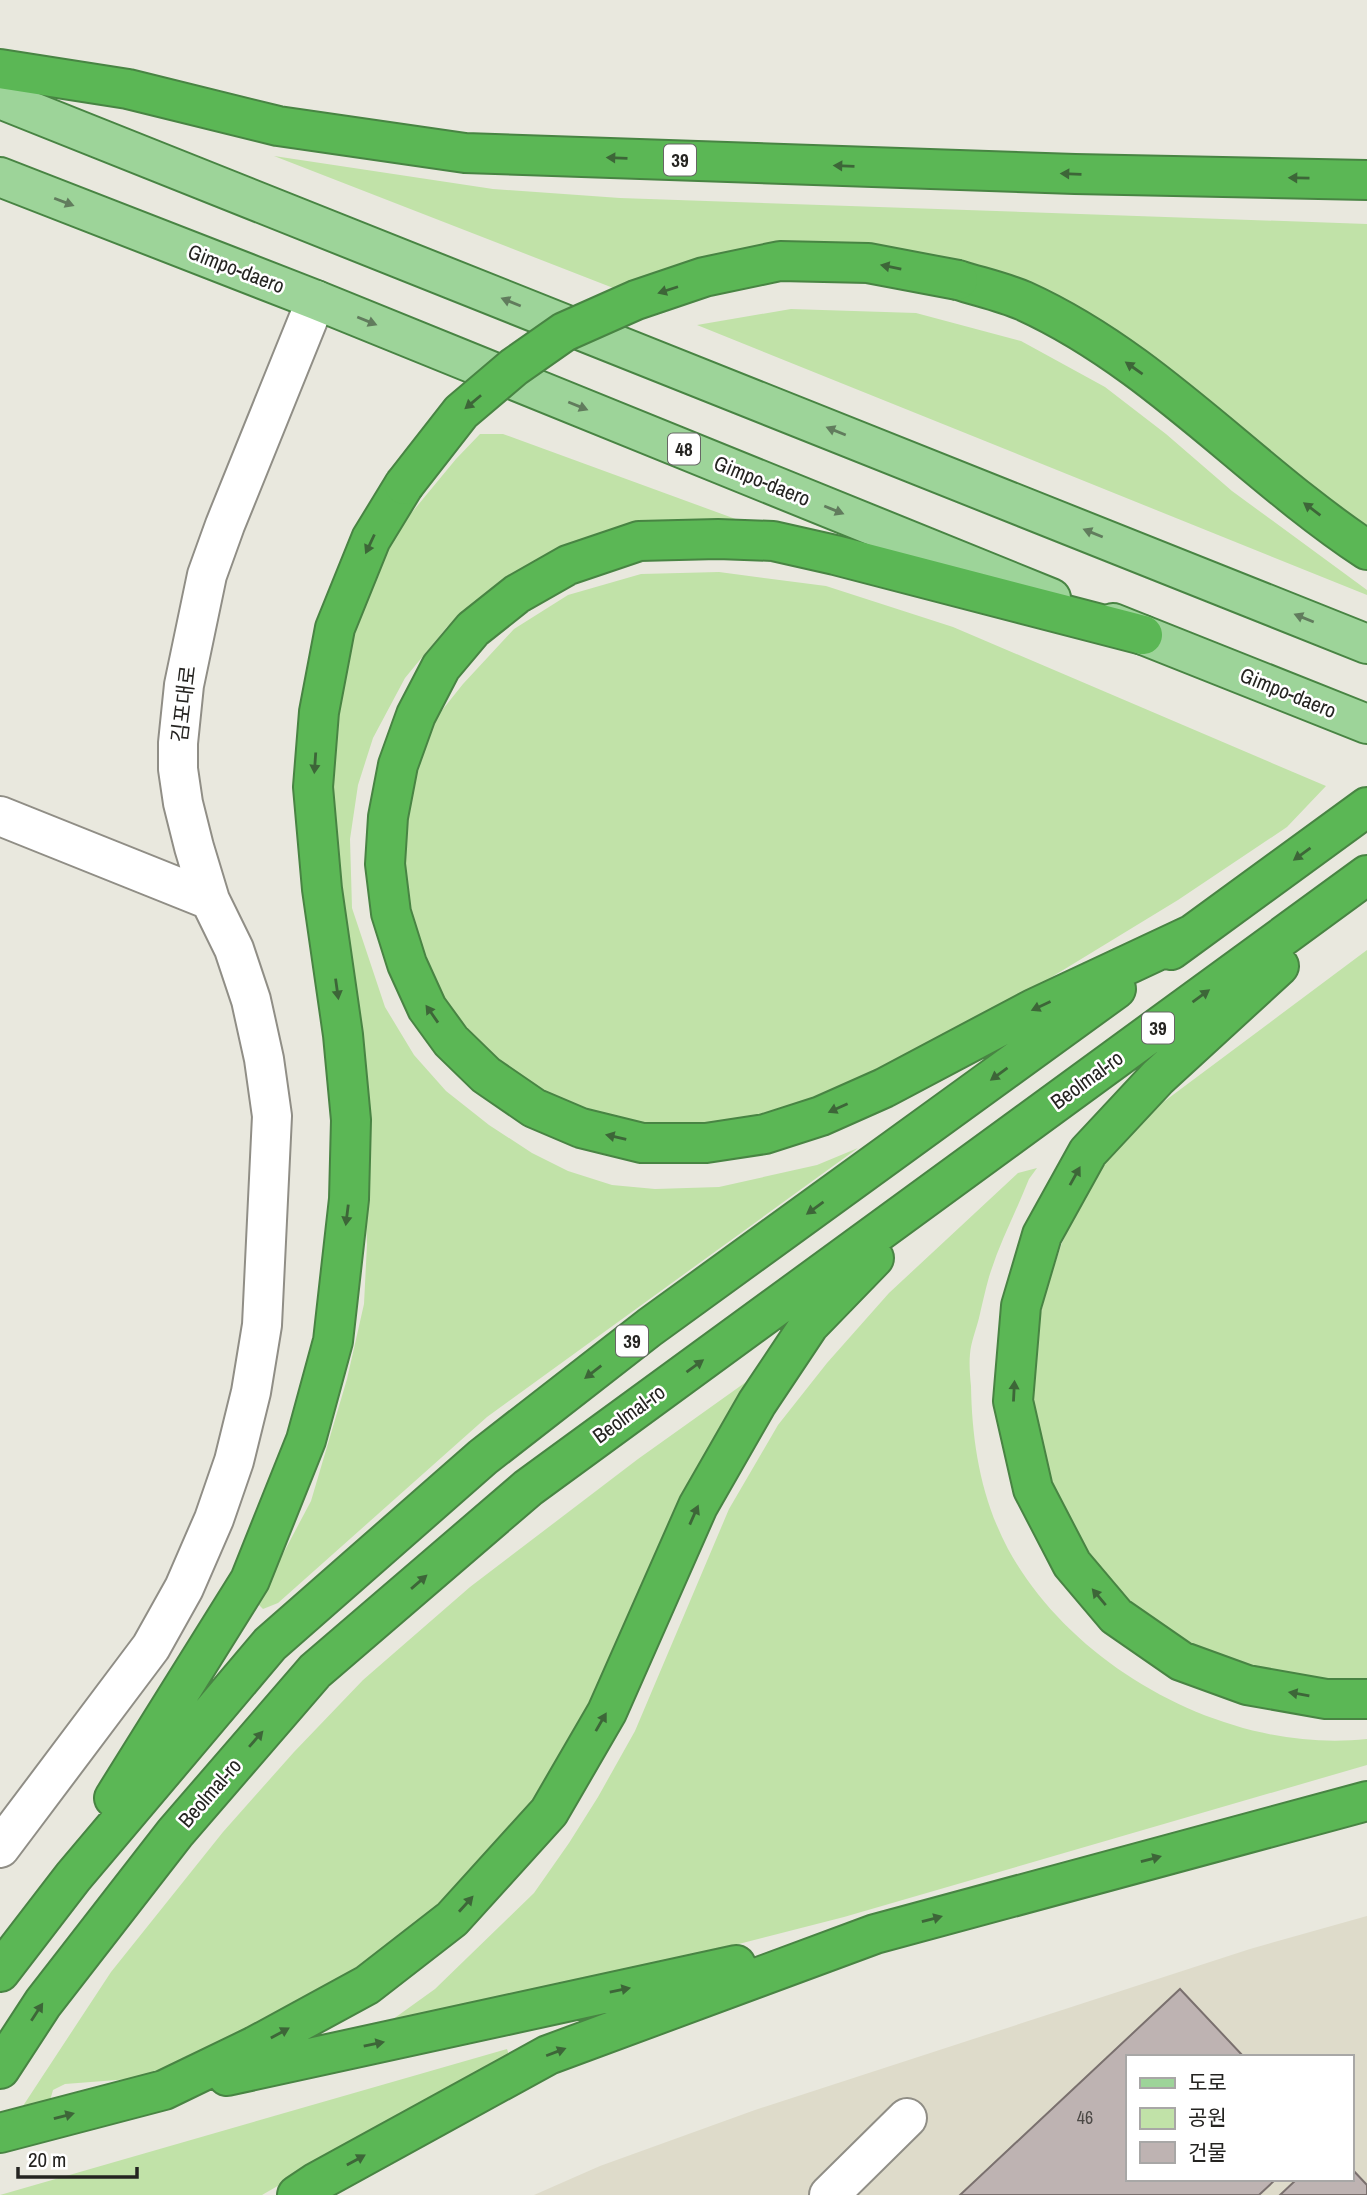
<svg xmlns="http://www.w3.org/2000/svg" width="1367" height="2195" font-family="'Archivo Narrow','Noto Sans KR',sans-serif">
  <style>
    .built { fill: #dedbca; fill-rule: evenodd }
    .green { fill: #c1e2a8 }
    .building { fill: #beb3b2; stroke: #7a706e; stroke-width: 2 }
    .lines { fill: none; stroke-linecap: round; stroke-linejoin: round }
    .minor-casing { stroke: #908e86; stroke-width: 42 }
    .major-casing { stroke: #488443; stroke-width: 42 }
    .highway-casing { stroke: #488443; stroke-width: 42 }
    .minor { stroke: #fff; stroke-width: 38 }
    .major { stroke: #9dd499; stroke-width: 38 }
    .highway { stroke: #5bb755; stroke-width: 38 }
    .highway-bridge-casing { stroke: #488443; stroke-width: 42; stroke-linecap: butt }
    .highway-bridge { stroke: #5bb755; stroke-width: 38 }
    .oneway { fill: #3d6638 }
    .oneway2 { fill: #617c5d }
    .labels { text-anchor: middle; stroke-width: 5; stroke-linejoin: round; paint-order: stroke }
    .number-label { font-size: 18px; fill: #4b4845 }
    .shield { fill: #fff; stroke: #666664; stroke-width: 2 }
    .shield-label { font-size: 19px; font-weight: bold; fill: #252421 }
    .street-label { font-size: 21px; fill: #252421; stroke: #fff }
  </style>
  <rect width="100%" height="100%" fill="#e9e8de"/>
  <path class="built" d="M1367,1916v279h-833l66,-29 155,-56 495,-161zM1127,2057h224v122h-224z"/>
  <path class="green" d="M274,156l219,33 127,9 747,26v310l-264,-199 -177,-70 -305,26z
    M791,309l125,4 105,28 84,46 61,47 66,57 135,99v5l-670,-270z
    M480,434h23l249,91 -187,29 -70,33 -48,40 -42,51 -32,60 -15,47 -8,54 2,69 33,99 29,48 32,36 43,34 43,28 36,18 44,14 43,4 64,-2 98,-22 41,-17 -371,269 -209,186 -15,6 -8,-8 12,-17 44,-83 36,-122 17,-75 3,-60 -5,-109 -47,-415 79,-186 62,-75z
    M719,572l107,14 127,41 373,159 -39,41 -109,73 -318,194 -206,48 -178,-80 -73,-136 -2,-116 30,-86 32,-40 51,-55 54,-34 73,-21z
    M1367,950v740l-94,-5 -99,-42 -57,-47 -61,-89 -24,-98 2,-66 13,-56 15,-44 26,-58 26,-38 40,-38z
    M1037,1168l-8,11c-13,33 -30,65 -40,98 -4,14 -7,28 -10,41 -3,12 -8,24 -9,36 -1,10 0,22 1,32 1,57 10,112 37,163 66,121 222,205 359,190v26l-523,152 -480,123 71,-51 99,-96 35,-50 29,-46 37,-66 94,-222 49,-84 49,-62 62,-70 129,-120z
    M746,1382l-57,108 -78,186 -92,156 -148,139 -202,105 -104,8 -12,6 -4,14 -30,8 92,-140 112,-140 71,-80 69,-72 107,-93 168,-128z
    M507,2049l3,9 -88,45 -160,92h-262z"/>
  <path class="building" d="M1180,1989l64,68h-117v122h149l-17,16h-299z
    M1351,2168l16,17v10h-87l17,-16h54z"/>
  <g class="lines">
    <defs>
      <path id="minor" d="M0,816l210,84
        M0,1848l151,-201 33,-59 30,-69 20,-58 17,-69 11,-67 10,-209 -8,-57 -13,-59 -17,-51 -24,-49 -16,-53 -11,-44 -5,-34v-26l6,-58 23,-110 18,-50 91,-225
        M829,2195l78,-77"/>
      <path id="major" d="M0,99l1367,545
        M0,177l316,123 735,298
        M1113,623l254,101"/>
      <path id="highway" d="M0,69l128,20 150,37 187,27 610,21 292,6
        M958,280c22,7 45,12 66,21 130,59 225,171 343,249
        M1143,635l-308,-80 -62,-14 -55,-2 -79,2 -71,24 -51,29 -44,35 -32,38 -25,48 -18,50 -10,52 -3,47 6,49 16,51 20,44 24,33 35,34 48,33 47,20 61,15h64l59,-9 56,-18 63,-28 149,-79 158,-74
        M1171,950l196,-143
        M1279,966l-121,111 -70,75 -46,83 -21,71 -8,95 20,88 39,75 44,52 65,45 66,24 79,14h41
        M114,1798l136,-218 56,-140 27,-99 16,-142 2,-79 -8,-85 -21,-146 -9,-102 6,-75 16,-84 36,-89 33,-54
        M0,1972l73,-95 197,-233 213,-187 167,-130 466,-338
        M0,2069l43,-66 132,-170 140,-162 213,-183 839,-613
        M227,2076l509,-111
        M0,2133l164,-43 91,-44 112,-61 85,-66 97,-107 58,-100 91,-206 59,-103 52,-78 65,-67
        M297,2195l18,-12 233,-128 327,-121 492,-133"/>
    </defs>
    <use href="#minor" class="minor-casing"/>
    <use href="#major" class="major-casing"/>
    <use href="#highway" class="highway-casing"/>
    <use href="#minor" class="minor"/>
    <use href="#major" class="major"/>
    <use href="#highway" class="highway"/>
    <defs>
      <path id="highway-bridge" d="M404,485l57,-73 53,-45 50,-35 72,-32 68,-23 76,-16 88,2 90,17"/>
    </defs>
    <use href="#highway-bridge" class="highway-bridge-casing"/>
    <use href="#highway-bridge" class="highway-bridge"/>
  </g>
  <defs><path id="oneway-solid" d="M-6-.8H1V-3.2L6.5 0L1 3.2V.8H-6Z" transform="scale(1.75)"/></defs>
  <g class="oneway">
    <use href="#oneway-solid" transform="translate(617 158) rotate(-178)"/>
    <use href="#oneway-solid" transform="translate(844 166) rotate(-178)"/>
    <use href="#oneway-solid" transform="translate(1071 174) rotate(-178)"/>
    <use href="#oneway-solid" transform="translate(1299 178) rotate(-179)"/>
    <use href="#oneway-solid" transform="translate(891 267) rotate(-169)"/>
    <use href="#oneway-solid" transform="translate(668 290) rotate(162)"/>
    <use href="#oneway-solid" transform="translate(1134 368) rotate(-145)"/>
    <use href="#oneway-solid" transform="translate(473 402) rotate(140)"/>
    <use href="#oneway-solid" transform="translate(1312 509) rotate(-143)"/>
    <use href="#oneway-solid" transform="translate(370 544) rotate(115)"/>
    <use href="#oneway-solid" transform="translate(315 763) rotate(94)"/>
    <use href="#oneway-solid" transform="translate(1302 854) rotate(144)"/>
    <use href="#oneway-solid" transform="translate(337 989) rotate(82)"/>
    <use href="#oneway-solid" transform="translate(1201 996) rotate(-36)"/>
    <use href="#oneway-solid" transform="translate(1041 1006) rotate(155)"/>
    <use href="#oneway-solid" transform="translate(432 1014) rotate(-125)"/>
    <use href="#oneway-solid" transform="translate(999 1074) rotate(144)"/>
    <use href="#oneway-solid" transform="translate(838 1108) rotate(156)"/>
    <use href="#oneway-solid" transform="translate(616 1137) rotate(-167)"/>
    <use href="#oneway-solid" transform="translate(1075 1176) rotate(-61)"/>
    <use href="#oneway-solid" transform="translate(815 1208) rotate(144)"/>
    <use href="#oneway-solid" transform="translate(347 1215) rotate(97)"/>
    <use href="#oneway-solid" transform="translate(695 1366) rotate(-36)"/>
    <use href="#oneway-solid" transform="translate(593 1372) rotate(142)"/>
    <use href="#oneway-solid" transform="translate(1014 1391) rotate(-87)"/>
    <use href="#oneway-solid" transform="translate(694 1515) rotate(-66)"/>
    <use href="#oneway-solid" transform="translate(419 1582) rotate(-41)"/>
    <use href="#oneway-solid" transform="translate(1099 1597) rotate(-130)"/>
    <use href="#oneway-solid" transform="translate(1299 1694) rotate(-170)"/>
    <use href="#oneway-solid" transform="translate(601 1722) rotate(-60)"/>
    <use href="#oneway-solid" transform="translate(256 1739) rotate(-49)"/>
    <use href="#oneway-solid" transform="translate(1151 1859) rotate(-15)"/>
    <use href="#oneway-solid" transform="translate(466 1904) rotate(-48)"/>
    <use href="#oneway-solid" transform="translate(932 1919) rotate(-15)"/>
    <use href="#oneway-solid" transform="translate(620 1990) rotate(-12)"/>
    <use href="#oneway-solid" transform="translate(37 2012) rotate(-57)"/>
    <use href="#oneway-solid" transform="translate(280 2033) rotate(-29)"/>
    <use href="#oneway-solid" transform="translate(374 2044) rotate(-12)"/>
    <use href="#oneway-solid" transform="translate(556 2052) rotate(-21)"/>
    <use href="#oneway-solid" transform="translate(64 2116) rotate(-15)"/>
    <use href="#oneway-solid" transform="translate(356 2160) rotate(-29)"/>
  </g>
  <g class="oneway2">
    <use href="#oneway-solid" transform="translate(64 202) rotate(21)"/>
    <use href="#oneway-solid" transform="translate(511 302) rotate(-158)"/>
    <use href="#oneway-solid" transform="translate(367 321) rotate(22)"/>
    <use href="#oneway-solid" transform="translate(578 406) rotate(22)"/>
    <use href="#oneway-solid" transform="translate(836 431) rotate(-158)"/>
    <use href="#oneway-solid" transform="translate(834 510) rotate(22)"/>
    <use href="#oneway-solid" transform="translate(1093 533) rotate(-158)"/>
    <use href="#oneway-solid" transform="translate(1304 618) rotate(-158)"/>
  </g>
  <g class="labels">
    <g class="number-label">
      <text x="1085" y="2124">46</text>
    </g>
    <g class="shield">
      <rect x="664" y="144.5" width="32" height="31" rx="5"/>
      <rect x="668" y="433.5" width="32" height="31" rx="5"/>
      <rect x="1142" y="1012.5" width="32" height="31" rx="5"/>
      <rect x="616" y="1325.5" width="32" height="31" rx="5"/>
    </g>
    <g class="shield-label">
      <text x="680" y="167">39</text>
      <text x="684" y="456">48</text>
      <text x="1158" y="1035">39</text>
      <text x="632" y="1348">39</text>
    </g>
    <g class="street-label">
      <text transform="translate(236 269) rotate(21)" y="7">Gimpo-daero</text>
      <text transform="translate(762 481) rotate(22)" y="7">Gimpo-daero</text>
      <text transform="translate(1288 693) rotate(22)" y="7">Gimpo-daero</text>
      <text transform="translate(184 704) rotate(-83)" y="7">김포대로</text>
      <text transform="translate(1087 1080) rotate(-36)" y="7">Beolmal-ro</text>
      <text transform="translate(629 1414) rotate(-36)" y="7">Beolmal-ro</text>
      <text transform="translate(210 1793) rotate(-49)" y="7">Beolmal-ro</text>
    </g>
  </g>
  <rect x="1126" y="2055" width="228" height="126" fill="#ffffff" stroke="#a8a7a6" stroke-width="2"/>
  <rect x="1140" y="2078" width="35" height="10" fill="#9dd499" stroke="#a8a7a6" stroke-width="2"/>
  <text x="1188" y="2090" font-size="21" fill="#252421">도로</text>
  <rect x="1140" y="2108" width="35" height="21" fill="#c1e2a8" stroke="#a8a7a6" stroke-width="2"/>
  <text x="1188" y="2125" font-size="21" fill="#252421">공원</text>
  <rect x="1140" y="2142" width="35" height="21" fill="#beb3b2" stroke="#a8a7a6" stroke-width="2"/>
  <text x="1188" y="2160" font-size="21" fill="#252421">건물</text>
  <path d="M18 2167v10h119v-10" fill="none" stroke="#252421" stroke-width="3.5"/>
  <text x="28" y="2167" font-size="21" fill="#252421" stroke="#ffffff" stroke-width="5" paint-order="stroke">20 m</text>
</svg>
